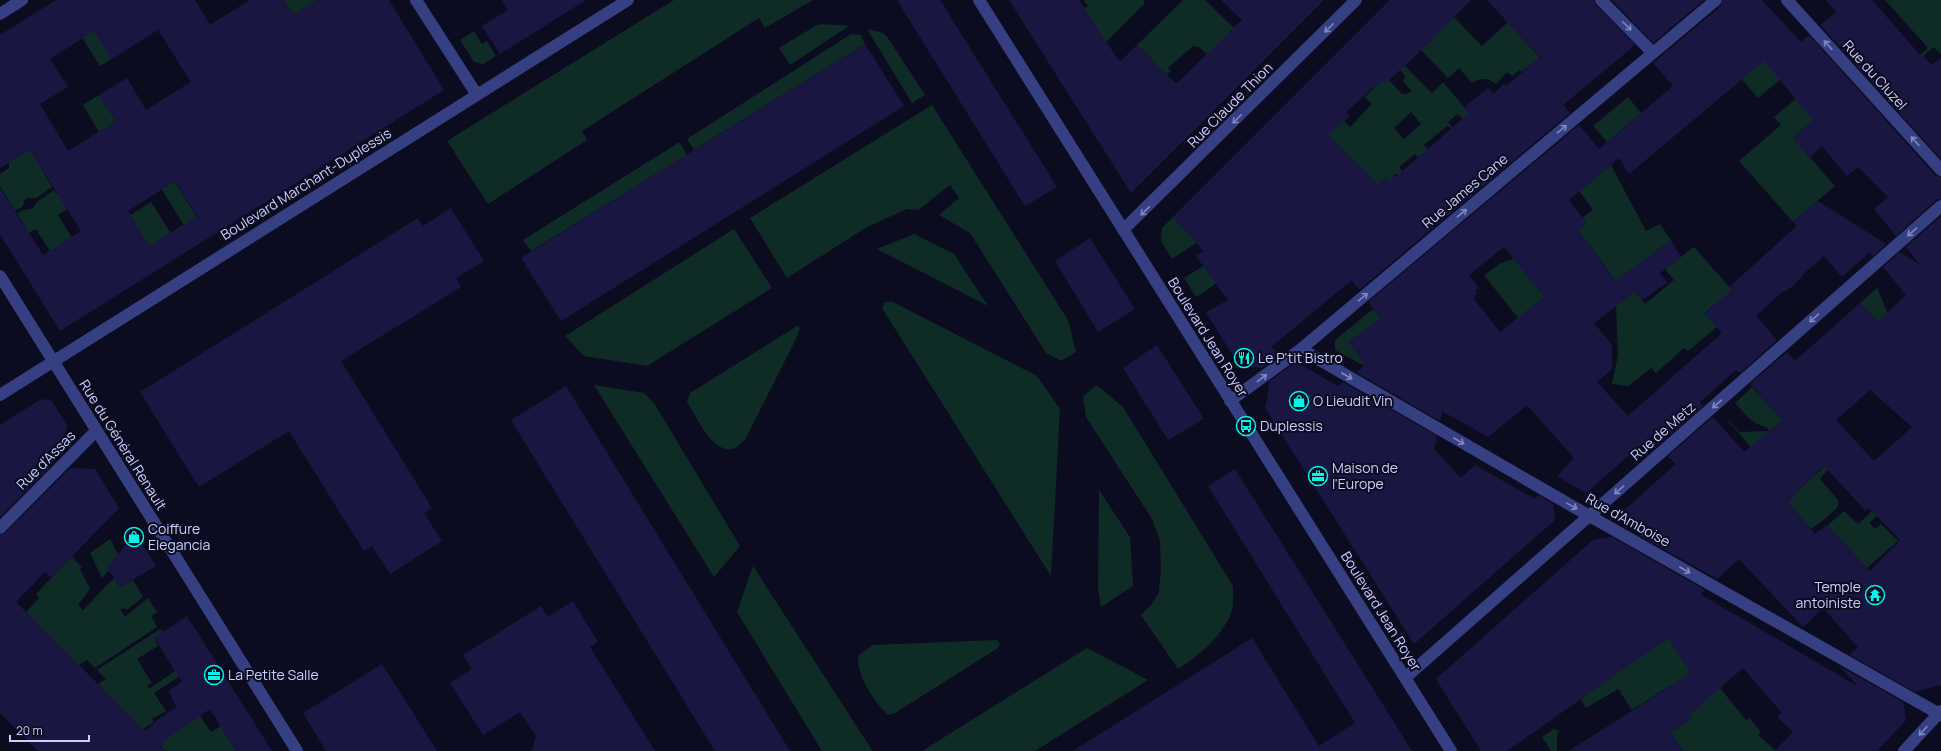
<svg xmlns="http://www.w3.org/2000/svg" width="1941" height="751" font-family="Manrope,sans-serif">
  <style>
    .green { fill: #0f2b25; fill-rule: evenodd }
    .building { fill: #191742; fill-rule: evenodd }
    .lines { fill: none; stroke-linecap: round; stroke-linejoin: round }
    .minor { stroke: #353f81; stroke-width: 12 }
    .oneway { stroke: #8086c0 }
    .labels { text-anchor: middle; stroke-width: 4; stroke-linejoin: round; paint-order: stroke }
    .street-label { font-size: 14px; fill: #ccceff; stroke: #0c0c21 }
    .poi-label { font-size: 14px; fill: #ccceff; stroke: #0c0c21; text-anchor: start }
  </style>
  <rect width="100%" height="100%" fill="#0c0c21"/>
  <path class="green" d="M284,0h34l-25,15z
    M674,0h139l-48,28 -6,-10 -177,113 5,9 -99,64 -41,-63z
    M1084,0h59l2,3 -40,40 -21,-35 4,-2z
    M1183,0h22l29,28 -26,27 -9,-8 -6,-1 -25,22 3,3 -4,4 20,20 -55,-11 22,-22 -17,-17z
    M1885,0h56v54l-7,-7 -19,16 -2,-2 15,-13z
    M1454,17l28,29 26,-24 32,36 -19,14 -1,-2 -8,6 -5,-4 -11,12c-8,-7 -16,-6 -24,-1l-13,-15 -11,10 -33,-34z
    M100,22l19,11 -17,10 10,16 -12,7 -20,-32z
    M822,24l27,2 -59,39 -11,-17 38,-23z
    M867,29l16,4 5,5 37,57 -13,8z
    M474,31l8,13 5,-3 9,15 -13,8 -9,-2 -14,-22z
    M851,34l10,1 4,9 -171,106 -7,-11z
    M1762,57l31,12 -35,29 -21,-24z
    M1398,59l34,34 11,-11 27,32 -7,6 -5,-6 -10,8 5,6 -6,-2 -23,19 9,11 -1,18 -17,-20 -16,13 12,14 -11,-7 -6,1 -3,8 -4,-6 -8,6 6,7 -52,-17 -8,-41 18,-12 7,7 22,-23 -7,-7 17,-17 3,3 4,-3 13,14h5l5,-3 -9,-9 2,-6 -10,-13zM1411,112l10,12 -17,15 -10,-11z
    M99,95l17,26 -17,11 -16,-27z
    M1628,97l13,16 -34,29 -14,-16z
    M1797,98l26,13 -30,27 42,48 -42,36 -54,-61 42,-36 -7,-8z
    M932,105l136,215 8,32 -15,9 -15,-8 -76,-120 -31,-18 20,-17 -9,-13 -32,25 -11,-1 -40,18 -80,51 -37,-60z
    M24,139l28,48 -16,11h-8l-4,2 -1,6 -8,5 -15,-25v-12l9,-6v-8z
    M678,143h2l7,12 -156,96 -8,-11z
    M157,153l35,17 -17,12 26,42 -5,21 -40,-65 11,6 7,-5z
    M1611,165l35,66 14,-7 11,16 -48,51 -45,-61 8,-7 -4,-5 11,-8 -14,-19z
    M54,190l3,4 2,-2 9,17 -10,6 21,34 -28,4 -15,-24 -7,4 -12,-20 7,-3 8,-1 5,-7z
    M151,202l21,33 -14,34 -32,-51z
    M1173,217l26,24 -27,18 -11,-18 1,-13z
    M734,229l38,59 -125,78 -63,-10 -19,-20z
    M914,234l40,20 34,52 -111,-57z
    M1694,247l61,69 -20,14 -22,-25 -8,8 12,14 -29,24 -4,-3 -28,25 -5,-5 -23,18 -16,-2 6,-29 -2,-49 19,-14 10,12 29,-24 -9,-11z
    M1514,259l30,38 -26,21 -34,-43 17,-12z
    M1208,263l12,18 -24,16 -12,-19z
    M1877,288l27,63 -44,-48z
    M885,302h8l144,74 23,33 -9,167 -169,-268z
    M1373,309l8,10 -32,23 16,23 -1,1 -29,-16v-10z
    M797,326l3,2 -4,11 -51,101c-3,2 -7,6 -10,8 -21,9 -39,-32 -48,-46l3,-9z
    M594,385l50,8 10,10 86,143 -26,31z
    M1097,385l26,22 110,179c0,7 1,17 -1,24 -8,25 -33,46 -54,59l-37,-54 10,-10 8,-13 2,-23 -1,-28 -8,-22 -66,-102 -3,-21z
    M1752,387l40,43 -41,17 -29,-33 18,18 29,-1 -1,-3c-17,-5 -22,-13 -33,-25z
    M1825,466l3,3 -8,10 18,21v6c-2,4 -22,20 -27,23l-23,-26 7,-8 -1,-1z
    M1099,490l31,47 3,49 -32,21 -3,-18z
    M1844,511l14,13 14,-13 5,5 -8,7 6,6 6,-5 17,17 -38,33 -33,-48z
    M110,539l12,23 -8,3 -12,13 -12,-25z
    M69,554l13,13 -2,2 10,20 -12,16 5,5 31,-32 6,9 13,-7 10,17 -16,13 -3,-2 -4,1 5,8 23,-19 9,14 -6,4 6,11 -62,41 -8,-8 -8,5 -53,-53 13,-14 -3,-4 20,-21z
    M753,566l119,184v1h-50l-85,-139z
    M160,629l3,3 -9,6 4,8 -21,13 15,24 -5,2 2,4 32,-22 4,6 -31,20 12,18 -14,8 2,3 -11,7 -45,-45 8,-5 -9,-9z
    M1668,638l52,50 26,32 3,-2 12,14 -3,3 18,16h-93l-12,-19 21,-13 -21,-34 -39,25 -14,-21 -32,19 -6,-10z
    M997,640l3,4 -2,4 -103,65 -7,2c-12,-11 -35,-44 -29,-60l14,-10z
    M1087,648l61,32 -113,71h-113z
    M200,716l11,16 10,-6 15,25h-71l-7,-7z
    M1554,729l5,2 -2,5v15h-6l-9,-14z"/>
  <path class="building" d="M56,0h139l15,25 40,-25h34l9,15 25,-15h71l55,90 -384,241 -60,-97v-46l43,67 38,-24 -51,-81 -30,18v-133zM158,30l33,52 -45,28 -19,-32 -28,17 17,26 -48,30 -28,-47 28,-17 -18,-28 44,-28 18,28zM175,181l22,35 -48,30 -21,-35z
    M502,0h84l-86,54 -18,-28 26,-16z
    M897,0h43l117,187 -32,19z
    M1009,0h70l21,33 20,29 17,-17 39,39 66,-64 -21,-20h103l-193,193z
    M1390,0h81l-49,50 -37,34 -3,-4 -36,32 4,4 -22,19 50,49 9,-7 3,4 46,-39 33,-29 -6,-5 25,-20 5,6 11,-10 2,2 34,-29 -53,-57h107l2,5 39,40 -72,60 7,8 -211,177 -7,-10 -81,67 11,7 -20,14 -24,-4 -32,-52 22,-12 -32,-44 8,-5 -31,-34z
    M1612,0h92l-51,43z
    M1723,0h39l39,42 8,-7 126,140 6,2v22l-5,1 -40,36 -22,-27 14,-12 -30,-30 -11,9 -25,-30 -12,11 -17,-19 20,-18 -49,-59 -135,113 -10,-16 -50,42 17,23 -8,7 37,51 56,-41 10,17 -21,16 7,10 -25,17 -7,-8 -41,31 18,22v24l-15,13 31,34 94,-83 -17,-20 27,-23 -3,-3 68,-61 -4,-4 25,-21 68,43 -13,12 -3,-4 -28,25 -18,-21 -22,19v2l-15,14h-4l-27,25 21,24 -37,33 -4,-3 -36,32 3,4 -45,39 -7,-9 -65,57 -29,-17 17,-18 -47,-53 -39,32 -46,-26 -2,10 -84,-49 9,-7 -16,-23 32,-23 -13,-17 211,-177 20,24 74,-63 -20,-23 68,-57zM1504,247l40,50 -44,35 -27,-34 4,-4 -2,-3 4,-3 -10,-13z
    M1826,0h46l50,57 2,-1 7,9 10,-7v101l-121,-134 16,-13z
    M865,44l39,62 -343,215 -40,-63z
    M451,208l33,53 -28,17 5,9 -120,74 91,147 -8,5 18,28 -52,33 -18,-28 -8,5 -75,-120 -90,56 -59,-95 278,-174 5,8z
    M1941,216v469l-26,7 -65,-37 8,-8 -35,-39 -20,19 -64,-68 -22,20 -80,-45 17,-2 -33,-19 55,-49 -8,-8 45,-39 31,35 38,-32 -32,-36 37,-32 8,9 65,-58 17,19 29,-27 -23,-28 17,-15 21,14 -15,-19zM1870,390l42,37 -38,34 -38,-41zM1824,466l41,44 4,-2 31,32 -30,31 -43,-46 -12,9 -27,-31 8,-8 -2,-1z
    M1090,238l45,71 -37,23 -43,-71z
    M1157,345l47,74 -36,21 -45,-72z
    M1296,362l42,24 5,-4 94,54 -3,13 27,29 14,-13 60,34 4,-4 14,9 2,16 -141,124 -149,-236 5,-27z
    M566,386l224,365h-75l-204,-331z
    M41,399l11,2 15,24 -2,10 -31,32h16l-50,50v-92z
    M70,468l25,1 24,39 -68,70 -6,-6 -29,30 129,129 11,-10 21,-14 -9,-16 14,-9 -28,-44 33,-22 85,135h-36l-26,-42 -38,26 -12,12 4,4h-126l-38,-38v-178l5,-2z
    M1235,469l135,215 42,67h-339l179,-113 67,108 36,-23 -147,-237z
    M135,533l21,33 -36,21 -13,-19z
    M1612,537l93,53 -5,4 159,93 -20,-21 64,36 3,18 -29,31h-102l18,-19 -16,-15 5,-4 -39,-45 -54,47 3,4 -21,13 12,19h-114l122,-78 -23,-35 -161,113h-26l-45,-72 157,-139z
    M573,601l25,41 -8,5 65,104h-123l4,-15 -16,-24 -37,23 -33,-52 22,-14 -9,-14 78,-49 7,11z
    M382,664l55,87h-111l-23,-38z"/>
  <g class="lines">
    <path class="minor" d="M416,0l61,95
      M979,0l472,751
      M1601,0l52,53
      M1787,0l154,170
      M0,14l22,-14
      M1123,230l233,-230
      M0,276l297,475
      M1301,349l271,157 369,209
      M0,395l628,-395
      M1230,401l71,-52 415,-349
      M0,528l96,-97
      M1405,678l536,-472
      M1904,751l37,-40"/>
  </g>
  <defs><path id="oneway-shaft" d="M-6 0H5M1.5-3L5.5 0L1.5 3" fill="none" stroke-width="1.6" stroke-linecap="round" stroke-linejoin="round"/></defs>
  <g class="oneway">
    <use href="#oneway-shaft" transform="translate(1627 26) rotate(45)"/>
    <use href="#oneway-shaft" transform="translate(1329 28) rotate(135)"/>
    <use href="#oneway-shaft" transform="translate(1828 45) rotate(-132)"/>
    <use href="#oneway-shaft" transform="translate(1237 119) rotate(135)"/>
    <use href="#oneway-shaft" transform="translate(1562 129) rotate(-40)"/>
    <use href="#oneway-shaft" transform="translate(1915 141) rotate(-132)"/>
    <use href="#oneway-shaft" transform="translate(1145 211) rotate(136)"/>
    <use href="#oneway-shaft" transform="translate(1462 213) rotate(-40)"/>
    <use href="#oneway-shaft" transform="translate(1912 232) rotate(139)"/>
    <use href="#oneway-shaft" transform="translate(1363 297) rotate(-40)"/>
    <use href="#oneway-shaft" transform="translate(1814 318) rotate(139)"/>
    <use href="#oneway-shaft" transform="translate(1347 376) rotate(30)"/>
    <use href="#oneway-shaft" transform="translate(1262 378) rotate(-37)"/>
    <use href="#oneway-shaft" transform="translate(1717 404) rotate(139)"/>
    <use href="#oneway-shaft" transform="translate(1459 441) rotate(30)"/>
    <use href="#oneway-shaft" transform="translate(1619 490) rotate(139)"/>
    <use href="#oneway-shaft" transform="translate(1572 506) rotate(29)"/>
    <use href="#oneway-shaft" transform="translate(1685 570) rotate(30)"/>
    <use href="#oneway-shaft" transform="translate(1923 731) rotate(132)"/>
  </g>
  <defs>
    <symbol id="restaurant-ring" viewBox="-11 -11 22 22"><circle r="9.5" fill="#0c0c21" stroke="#00f7e7" stroke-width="1.5"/><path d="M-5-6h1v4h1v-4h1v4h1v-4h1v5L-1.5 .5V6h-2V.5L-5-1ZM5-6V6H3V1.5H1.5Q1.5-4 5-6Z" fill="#00f7e7"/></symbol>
    <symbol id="shop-ring" viewBox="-11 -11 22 22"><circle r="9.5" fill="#0c0c21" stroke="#00f7e7" stroke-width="1.5"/><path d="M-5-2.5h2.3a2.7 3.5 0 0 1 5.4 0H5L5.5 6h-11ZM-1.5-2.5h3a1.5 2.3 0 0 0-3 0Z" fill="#00f7e7"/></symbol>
    <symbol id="bus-ring" viewBox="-11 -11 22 22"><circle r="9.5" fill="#0c0c21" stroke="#00f7e7" stroke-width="1.5"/><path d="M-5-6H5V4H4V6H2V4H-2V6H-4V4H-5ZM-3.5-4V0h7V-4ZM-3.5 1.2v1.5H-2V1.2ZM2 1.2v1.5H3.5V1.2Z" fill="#00f7e7"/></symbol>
    <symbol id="office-ring" viewBox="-11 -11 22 22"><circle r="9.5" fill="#0c0c21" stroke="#00f7e7" stroke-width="1.5"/><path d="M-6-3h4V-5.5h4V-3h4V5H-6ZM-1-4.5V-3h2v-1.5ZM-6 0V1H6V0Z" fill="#00f7e7"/></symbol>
    <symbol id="temple-ring" viewBox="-11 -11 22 22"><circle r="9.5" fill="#0c0c21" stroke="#00f7e7" stroke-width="1.5"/><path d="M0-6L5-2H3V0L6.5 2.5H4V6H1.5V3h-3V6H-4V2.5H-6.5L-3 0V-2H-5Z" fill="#00f7e7"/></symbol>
  </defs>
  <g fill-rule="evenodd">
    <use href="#restaurant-ring" x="1233" y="347" width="22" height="22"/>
    <use href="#shop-ring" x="1288" y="390" width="22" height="22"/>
    <use href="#bus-ring" x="1235" y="415" width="22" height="22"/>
    <use href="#office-ring" x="1307" y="465" width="22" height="22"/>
    <use href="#shop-ring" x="123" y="526" width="22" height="22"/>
    <use href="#temple-ring" x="1864" y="584" width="22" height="22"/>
    <use href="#office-ring" x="203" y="664" width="22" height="22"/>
  </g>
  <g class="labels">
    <g class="street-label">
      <text transform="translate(1875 75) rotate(48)" y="5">Rue du Cluzel</text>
      <text transform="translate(1230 105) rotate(-45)" y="5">Rue Claude Thion</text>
      <text transform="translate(306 184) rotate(-32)" y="5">Boulevard Marchant-Duplessis</text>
      <text transform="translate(1465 191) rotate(-40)" y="5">Rue James Cane</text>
      <text transform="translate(1208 337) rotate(58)" y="5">Boulevard Jean Royer</text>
      <text transform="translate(1663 431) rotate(-41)" y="5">Rue de Metz</text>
      <text transform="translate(123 445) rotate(58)" y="5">Rue du Général Renault</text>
      <text transform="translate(46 460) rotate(-45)" y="5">Rue d'Assas</text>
      <text transform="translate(1628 520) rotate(29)" y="5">Rue d'Amboise</text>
      <text transform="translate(1381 611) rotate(58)" y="5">Boulevard Jean Royer</text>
    </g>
    <g class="poi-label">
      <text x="1258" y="363">Le P'tit Bistro</text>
      <text x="1313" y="406">O Lieudit Vin</text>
      <text x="1260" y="431">Duplessis</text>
      <text x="1332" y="473">Maison de<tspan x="1332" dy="16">l'Europe</tspan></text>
      <text x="148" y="534">Coiffure<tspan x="148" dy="16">Elegancia</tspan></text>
      <text x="1861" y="592" text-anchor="end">Temple<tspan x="1861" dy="16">antoiniste</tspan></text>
      <text x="228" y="680">La Petite Salle</text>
    </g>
  </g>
  <path d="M10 735v6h79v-6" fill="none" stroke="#ccceff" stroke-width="2"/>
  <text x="16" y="735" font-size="12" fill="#ccceff" stroke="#0c0c21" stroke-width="3" paint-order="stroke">20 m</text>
</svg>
